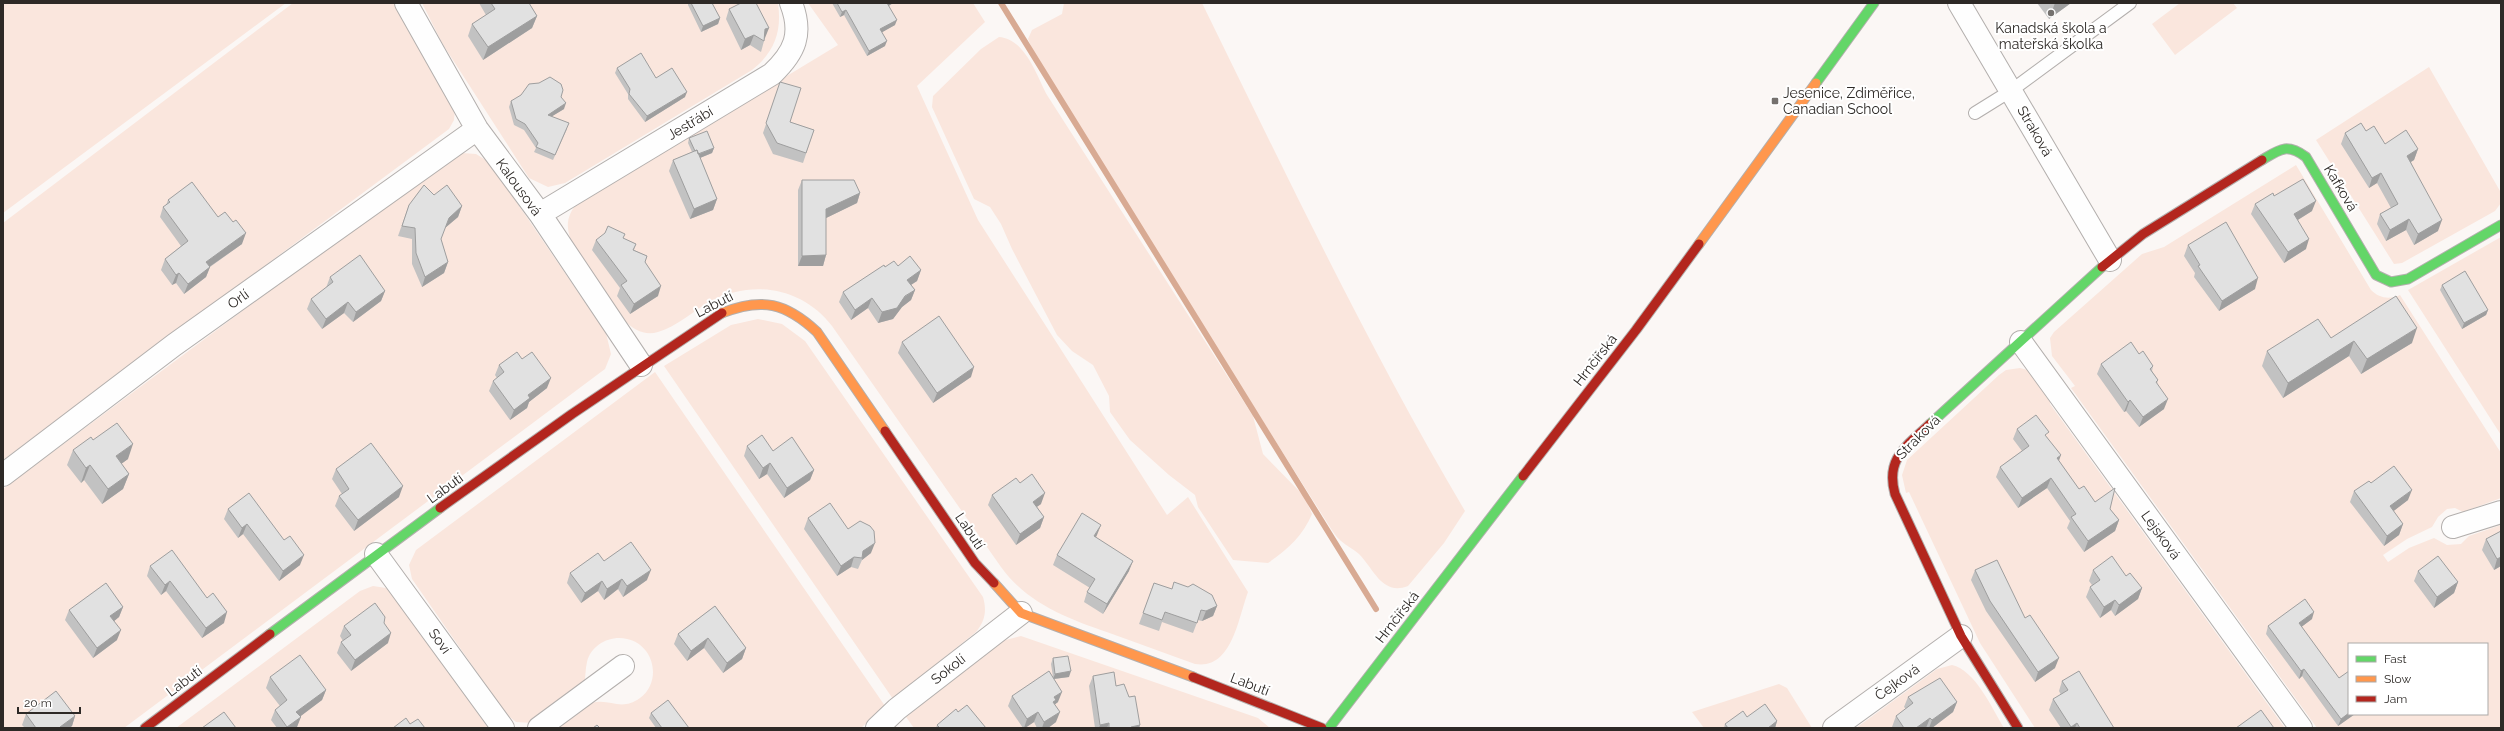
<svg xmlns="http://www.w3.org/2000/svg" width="2504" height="731" font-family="Raleway,sans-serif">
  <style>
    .green { fill: #fae6dd; fill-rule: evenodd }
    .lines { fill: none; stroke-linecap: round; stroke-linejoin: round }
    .stream { stroke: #d8aa93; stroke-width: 6 }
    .lane-casing { stroke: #b3afad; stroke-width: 14 }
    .street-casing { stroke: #b3afad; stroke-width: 24 }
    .fast-casing { stroke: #b3afad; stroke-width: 11 }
    .slow-casing { stroke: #b3afad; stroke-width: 11 }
    .jam-casing { stroke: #b3afad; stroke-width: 11 }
    .lane { stroke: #fefefe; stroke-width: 12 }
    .street { stroke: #fefefe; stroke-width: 22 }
    .fast { stroke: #63d668; stroke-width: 9 }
    .slow { stroke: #ff974d; stroke-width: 9 }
    .jam { stroke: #b3261e; stroke-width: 9 }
    .wall { fill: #c2c2c2 }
    .shaded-wall { fill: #9e9e9e }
    .building { fill: #e1e1e1; stroke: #9e9e9e }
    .poi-dot { fill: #75716e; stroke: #fff; stroke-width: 1.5 }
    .labels { text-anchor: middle; stroke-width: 4; stroke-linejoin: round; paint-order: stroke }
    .poi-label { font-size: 14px; fill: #2d2926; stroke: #fff }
    .street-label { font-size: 14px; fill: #2d2926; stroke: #fff }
  </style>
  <rect width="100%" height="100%" fill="#fbf7f5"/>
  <path class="green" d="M3,3h283l-283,210z
    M293,3h105l57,106 -1,11 -5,9 -446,331v-237z
    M422,3h356c4,28 -3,49 -26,67l-187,113 -17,4 -19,-9 -87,-135z
    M808,3h165l12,19 -68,64 61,134 189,295 21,-18 60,95c-10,27 -16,78 -53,72 -27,-10 -53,-19 -80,-29 -43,-15 -86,-29 -114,-68l-169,-241c-29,-38 -79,-47 -121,-25 -17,9 -34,26 -53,31 -13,4 -24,-2 -33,-11l-52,-76c-8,-17 -7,-29 5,-43l260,-157z
    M1064,3h138c84,171 166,344 263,508l-21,32 -36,43c-26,10 -34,-17 -49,-32 -6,-5 -12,-8 -18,-13 -5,-4 -9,-11 -13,-17 -98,-155 -196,-310 -292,-466l-8,-19 4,-9 30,-16z
    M2180,3h53l4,5 -62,47 -23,-31z
    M999,37c26,2 37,37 48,58l206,321 10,38 41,42 8,18c-9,22 -25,36 -44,49l-35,-3 -35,-53 -3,-12 -26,-20 -39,-35 -20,-28 -1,-16 -16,-31 -21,-14 -15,-16 -45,-86 -11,-25 -11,-17 -16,-8 -42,-92 1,-11 48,-47z
    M2429,67l71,124 1,12 -6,8 -93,52 -8,1 -78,-124z
    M462,153l14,1 13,8 117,171 5,21 -6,15 -481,359h-121v-239l351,-261z
    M2296,165l75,125c8,8 18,10 29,5l101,158v45l-38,14 -8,-4 -8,1 -9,8 -6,10 -25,12 -24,16 5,7 21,-14 25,-10 13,7 14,-1 8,-8 32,-11v203h-184l-246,-340 4,-2 -23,-30 -2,-18 4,-6 88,-78 22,-7zM2349,644h138v70h-138z
    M2501,237v198l-93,-145z
    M758,319l24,5 23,17 178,256c4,14 2,24 -7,35l-83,67 -229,-333 67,-41z
    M2020,368l8,2 22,23v11l235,324h-250l-55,-85 -71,-151 -3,1 -4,-18 5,-15 92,-85 7,-5z
    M655,372l230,334 -24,22h-304c11,-8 23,-21 35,-25 18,-5 29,9 48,-5 22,-16 15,-53 -13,-59 -17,-4 -36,6 -40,23 -2,7 -1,15 -3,22l-51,39 -17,-1 -10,-8 -94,-135 -3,-14 7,-15z
    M373,586l13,2 7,5 95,135h-312l184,-137z
    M1021,636l237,82 12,10h-356l-8,-11 96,-76z
    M1952,665c23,5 40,43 52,63h-148l81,-59z
    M1779,684l8,4 25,40h-108l-12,-16z"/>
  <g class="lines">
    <path class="stream" d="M1001,3l375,606"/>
    <defs>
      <path id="lane" d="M1975,113l37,-23 118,-87"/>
      <path id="street" d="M406,3l71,126 63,85 101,151
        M1959,3l151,257
        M540,214l232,-140c23,-22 31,-40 19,-71
        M2021,342l280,386
        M3,475l171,-130 303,-216
        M2453,527l48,-15
        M376,554l127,174
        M539,728l84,-62
        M877,728l20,-19 124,-96
        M1834,728l127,-92"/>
      <path id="fast" d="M1816,83l58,-80
        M2262,160c18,-11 25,-17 44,-3l70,118 15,7 17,-3 93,-54
        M1930,424l172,-157
        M270,634l170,-126
        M1329,728l194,-252"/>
      <path id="slow" d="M1699,244l117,-161
        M722,313c40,-16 64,-10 95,19l68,99
        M994,583l27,30 172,64"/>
      <path id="jam" d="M2102,267l41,-33 119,-74
        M1930,424c-23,22 -45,34 -35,70l66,142 57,92
        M885,431l90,132 19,20
        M1523,476l113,-146 63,-86
        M440,508l132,-94 150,-101
        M1193,677l129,51
        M145,728l125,-94"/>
    </defs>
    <use href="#lane" class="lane-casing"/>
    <use href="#street" class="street-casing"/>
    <use href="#fast" class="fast-casing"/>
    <use href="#slow" class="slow-casing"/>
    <use href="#jam" class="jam-casing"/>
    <use href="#lane" class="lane"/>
    <use href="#street" class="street"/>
    <use href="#fast" class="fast"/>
    <use href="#slow" class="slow"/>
    <use href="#jam" class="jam"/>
  </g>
  <path class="wall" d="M479,3h50l8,13 -5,12 -49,32 -15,-24 4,-12 14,-9z
    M688,3h24l8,15 -2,6 -17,8 -13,-27z
    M832,3h61l-4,3 6,19 -13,7 3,14 -18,10 -23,-41 -4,2z
    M2037,3h34l-22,16z
    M729,9l36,29 -1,3 -3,11 -11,-7 -9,5 -15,-31z
    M617,68l39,10 29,19 -40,25 -17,-23v-5l-13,-21z
    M777,92l13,30 24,8 -11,33 -30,-9 -10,-21z
    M561,97l3,12 -12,7 15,13 -14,31 -19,-8 2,-4 -12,-18 -10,-5 -5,-18 2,-6z
    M2366,131l19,13 33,5 -4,11 -3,2 27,69 -24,14 -8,-15 -20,11 -9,-17 3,-10 11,-6 -14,-25 -8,5 -28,-44 4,-11z
    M689,138l25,10 -2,5 -12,5 17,41 -4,11 -23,9 -21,-48 4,-11 19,-8 -4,-9z
    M802,180l58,13 -3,10 -31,15v37l-3,11h-25v-76z
    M434,195l28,11 -4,11 -13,11 -4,11 7,23 -4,11 -22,14 -10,-23v-25l-14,-3 11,-31z
    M2274,196l38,15 -14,9 8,29 -22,14 -33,-49 4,-10z
    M168,200l50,17 24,27 -32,23 -4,10 -22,17 -8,-11 -4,2 -11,-15 4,-11 16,-13 -21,-29 3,-10 3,-2z
    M625,234l-2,4 13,6 -2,6 13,6 -2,6 13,34 -28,18 -13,-18 3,-8 -28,-38 4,-10z
    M2188,245l67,44 -36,22 -25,-34 1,-4 -11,-17z
    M898,266l23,4 -4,11 -6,4 4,5 -4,10 -9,7 -9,12 -15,4 -10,-15 -17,12 -12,-18 4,-10z
    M330,277l55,14 -4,10 -28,21 -9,-9 -22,16 -15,-20 4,-10 15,-11z
    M2442,285l46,25 -2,5 -24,14 -22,-39z
    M2331,338l81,5 -51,31 -12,-18 -66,42 -21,-32 5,-15z
    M902,342l69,35 -38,26 -35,-50z
    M2139,354l14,12 -1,5 6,9 -1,4 7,25 -25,18 -13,-16 -2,1 -27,-38 4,-10z
    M522,359l25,29 -18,14 -2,6 -17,12 -21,-29 4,-10 4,-3 -2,-3 4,-10z
    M2017,429l30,8 12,24 20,28 16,13 15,7 9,11 -4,11 -31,21 -17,-24 3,-7 -23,-33 -29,20 -22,-31 4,-10 22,-16 -9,-12z
    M747,446l67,24 -4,10 -26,18 -17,-24 -8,5 -15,-23z
    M73,450l55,9 -7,5 8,10 -6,15 -21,15 -18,-24 -3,3 -14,-18z
    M336,469l63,28 -45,34 -19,-25 4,-10 3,-2 -10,-15z
    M1020,483l21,21 -4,3 7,10 -4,11 -24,17 -28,-40 4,-10z
    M2371,483l37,17 -15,11 10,13 -4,11 -15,11 -34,-44 4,-11z
    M228,509l72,56 -21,16 -36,-47 -5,4 -14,-19z
    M808,518l40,11 23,24 -9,7 -4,9 -7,-2 -14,9 -33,-47z
    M2501,531v35l-7,4 -12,-20 4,-11z
    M1097,535l-1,2 33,34 -26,43 -19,-12 3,-10 3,-4 -37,-23 4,-10z
    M604,561l43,19 -24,17 -5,-8 -14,11 -6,-9 -17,12 -14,-20 3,-10z
    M150,566l74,57 -22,15 -36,-47 -5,4 -14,-19z
    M1975,570l50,48 30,50 -20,14 -49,-71 -15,-31z
    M2093,570l33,6 16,12 -4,11 -23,17 -4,-6 -11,8 -14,-21 4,-10 2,-2 -3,-4z
    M2418,571l40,11 -4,11 -20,15 -20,-27z
    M1154,583l63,23 -4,10 -11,5 -4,-1 -5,13 -31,-11 -3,9 -20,-7z
    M715,606l31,42 -4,11 -19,14 -19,-25 -17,13 -13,-17 4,-10z
    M123,607l-4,10 -5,4 3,19 -24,18 -28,-38 4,-10z
    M2312,619l-11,8 48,87h6l-17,12 -36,-50 -3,3 -33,-45 2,-8z
    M384,623l4,20 -37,28 -14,-18 4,-11 2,-1 -3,-5 4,-10z
    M1053,658l16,19 -15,2 4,23 -3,2 1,18 -8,6h-11l-3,-6 -9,6h-2l-15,-22 4,-10 41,-19 -2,-13z
    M1093,676l23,10 13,11 11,28 -1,3h-44l-6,-42z
    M270,677l56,13 -4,10 -22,16 -3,11 -1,1h-19l-6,-8 4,-10 5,-4 -14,-18z
    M2062,681l52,47h-53l-12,-18 4,-11 8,-4 -2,-4z
    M1908,697l49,5 -4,10 -21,16h-39l-1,-1 4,-11 10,-7 -2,-2z
    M958,712l28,16h-50l1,-3z
    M651,713l38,15h-33l-7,-10z
    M26,714l49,2 -3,10 -3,2h-44l-3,-3z
    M1747,717l30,4 -2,7h-51l1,-4z"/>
  <path class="shaded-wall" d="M887,3h6l-8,5z
    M2055,3h16l-22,16z
    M846,10l-2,5 -4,2 2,-5z
    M537,16l-5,12 -49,32 5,-13z
    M720,18l-2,6 -17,8 2,-6z
    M897,20l-2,5 -16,9 1,-5z
    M769,28l-4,10 -4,2 4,-11z
    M754,35l-4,10 -9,5 4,-11z
    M887,41l-2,5 -18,10 2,-5z
    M687,92l-2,5 -40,25 2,-6z
    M566,103l-2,6 -18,11 2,-5z
    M714,148l-2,5 -17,7 2,-5z
    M2418,149l-4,11 -10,6 3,-10z
    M2381,173l-4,10 -8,5 3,-10z
    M860,193l-3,10 -35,17 4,-11z
    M717,199l-4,11 -23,9 4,-10z
    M2316,201l-4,10 -21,13 3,-10z
    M462,206l-4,11 -13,11 4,-10z
    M2409,219l-3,11 -20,11 4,-11z
    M2442,220l-4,11 -24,14 4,-11z
    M246,233l-4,11 -40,28 4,-10z
    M2309,239l-3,10 -22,14 4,-11z
    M826,255l-3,11h-25l4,-10z
    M448,262l-4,11 -22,14 3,-10z
    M210,267l-4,10 -22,17 4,-10z
    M921,270l-4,11 -14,9 4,-10z
    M179,273l-3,10 -4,2 4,-10z
    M2258,278l-3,11 -36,22 3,-10z
    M661,286l-3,10 -28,18 4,-10z
    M915,290l-4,10 -9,7 -9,12 -15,4 4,-11z
    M385,291l-4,10 -28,21 3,-10z
    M872,298l-4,10 -17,12 4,-10z
    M348,302l-4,11 -22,16 4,-10z
    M2488,310l-2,5 -24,14 2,-6z
    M2417,328l-5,15 -51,31 6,-15z
    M2354,341l-5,15 -66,42 5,-15z
    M974,367l-3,10 -38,26 4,-10z
    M551,378l-4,10 -18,14 -2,6 -17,12 4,-10 14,-15z
    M2168,399l-4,10 -25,18 4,-10z
    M2130,400l-4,11 -2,1 4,-10z
    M133,444l-5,15 -18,13 6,-16z
    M2061,455l-4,11v-8z
    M770,463l-3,11 -8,5 4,-11z
    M90,465l-6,15 -3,3 5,-15z
    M814,470l-4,10 -26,18 3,-10z
    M129,474l-6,15 -21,15 6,-15z
    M2051,478l-4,10 -29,20 4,-10z
    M403,486l-4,11 -45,34 4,-11z
    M2412,490l-4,10 -22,17 4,-11z
    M1045,493l-4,11 -12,8 4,-10z
    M1044,517l-4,11 -24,17 4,-11z
    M2119,520l-4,11 -31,21 4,-11z
    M247,524l-4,10 -5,4 4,-10z
    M2403,524l-4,11 -15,11 3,-10z
    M1101,525l-4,10 -7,12 4,-11z
    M875,543l-4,10 -9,7 1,-9z
    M304,555l-4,10 -21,16 4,-10z
    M854,557l-3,10 -14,9 4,-10z
    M2501,557v9l-7,4 3,-11z
    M1133,561l-4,10 -26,43 4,-10z
    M651,570l-4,10 -24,17 4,-11z
    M622,579l-4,10 -14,11 3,-11z
    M170,581l-4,10 -5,4 4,-10z
    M602,581l-4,10 -17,12 4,-10z
    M2458,582l-4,11 -20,15 3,-11z
    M2142,588l-4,11 -23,17 4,-11z
    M2115,600l-4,10 -11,8 4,-11z
    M1217,606l-4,10 -11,5 4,-10z
    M123,607l-4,10 -12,10 3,-11z
    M227,612l-3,11 -22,15 4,-10z
    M2314,612l-2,7 -16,12 3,-8z
    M121,630l-4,10 -24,18 4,-10z
    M391,633l-3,10 -37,28 4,-11z
    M708,638l-4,10 -17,13 4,-10z
    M746,648l-4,11 -19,14 4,-10z
    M2059,658l-4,10 -20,14 3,-10z
    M2304,669l-2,7 -3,3 2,-8z
    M1071,671l-2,6 -16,2 2,-5z
    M326,690l-4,10 -29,22 3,-10z
    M1062,692l-4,10 -4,3v-8z
    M1957,702l-4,10 -21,16h-3l3,-8z
    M1038,712l-4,10 -9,6h-1l3,-9z
    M1060,712l-4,10 -8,6h-6l2,-6z
    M2349,713v1h6l-17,12 3,-7z
    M75,716l-3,10 -3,2h-9v-1z
    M301,717l-4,10 -1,1h-9v-1z
    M1930,718l-4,10h-10z
    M1777,721l-2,7h-7z
    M1109,723l-2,5h-8l1,-3z
    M2077,723l-2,5h-5l1,-1z
    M1140,725l-1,3h-8v-1z"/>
  <path class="building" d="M491,3h38l8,13 -49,31 -16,-23 23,-15z
    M691,3h21l8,15 -17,8z
    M741,3h15l13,25 -4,1 -1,12 -10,-6 -9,4 -16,-30z
    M837,3h50l10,17 -17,9 7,12 -18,10 -23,-41 -4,2z
    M641,53l15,25 16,-10 15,24 -40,24 -18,-22 1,-5 -13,-21z
    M550,77l11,7 2,6 -2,7 5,6 -18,12 21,8 -14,32 -19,-8 2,-4 -13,-19 -9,-5 -5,-18 10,-6 8,-11 10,-1z
    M780,82l21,6 -11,34 24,8 -8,23 -29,-10 -11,-20z
    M2361,123l5,8 8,-5 11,18 21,-14 12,19 -11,7 35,64 -24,14 -9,-15 -19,11 -10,-16 18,-10 -17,-31 -9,5 -27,-45z
    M707,131l7,17 -16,6 -1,-4 -2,1 -6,-13z
    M697,150l20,49 -23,10 -21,-49z
    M2303,179l13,22 -22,13 15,25 -21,13 -33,-48 18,-11 1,3z
    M802,180h52l6,13 -34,16v46l-24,1z
    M192,182l26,35 7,-5 8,10 3,-2 10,13 -40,29 4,5 -22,17 -9,-11 -3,2 -11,-16 23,-18 -25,-34 7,-5 -2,-2z
    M424,185l10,10 13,-10 15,21 -13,12 -8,21 7,23 -23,15 -9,-24 -1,-25 -13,-2 7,-21z
    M2226,222l32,56 -36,23 -24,-35 2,-1 -12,-20z
    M608,226l17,8 -2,4 13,6 -3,6 14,6 -2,6 16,24 -27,18 -13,-19 6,-4 -31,-41 9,-7z
    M360,255l25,36 -29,21 -8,-10 -22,17 -15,-20 22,-17 -3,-5z
    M910,256l11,14 -14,10 8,10 -10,6 -8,12 -15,4 -10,-14 -17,12 -12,-18 41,-27 1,2 9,-6 4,5z
    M2465,271l23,39 -24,13 -22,-38z
    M2396,296l21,32 -50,31 -13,-18 -66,42 -21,-32 51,-32 13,19z
    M939,316l35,51 -37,26 -35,-51z
    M2131,342l8,12 4,-3 10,15 -3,3 8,11 -2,2 12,17 -25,18 -13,-17 -2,2 -27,-38z
    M517,352l5,7 10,-7 19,26 -23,17 2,3 -16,12 -21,-29 11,-9 -5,-7z
    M2036,415l13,17 -4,3 16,20 -4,3 22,31 5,-3 11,16 20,-14 -5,21 9,11 -31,21 -17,-24 5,-3 -25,-36 -29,20 -22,-31 29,-21 -12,-17z
    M117,423l16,21 -17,12 13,18 -21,15 -18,-24 -4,3 -13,-18 18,-13 2,3z
    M762,435l11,16 19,-14 22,33 -27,18 -17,-25 -7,5 -16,-22z
    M371,443l32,43 -45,34 -19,-24 10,-7 -13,-20z
    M2394,466l18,24 -22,16 13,18 -16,12 -33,-45 15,-10 2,2z
    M1032,474l13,19 -12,9 11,15 -24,17 -28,-39 24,-17 4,5z
    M249,493l35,47 6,-4 14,19 -21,16 -36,-47 -5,4 -14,-19z
    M830,503l18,26 12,-8 10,5 4,5 1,12 -12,8 -1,7 -8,-1 -13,9 -33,-48z
    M1082,513l19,12 -7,11 39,25 -26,43 -20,-12 8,-13 -38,-24z
    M2501,531v26l-4,2 -11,-20z
    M631,542l20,28 -24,16 -5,-7 -15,10 -5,-8 -17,12 -15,-20 28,-20 6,8z
    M172,550l35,48 6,-5 14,19 -21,16 -36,-47 -5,4 -15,-19z
    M2112,556l14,20 4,-3 12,15 -23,17 -4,-5 -11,7 -14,-20 10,-7 -7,-10z
    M2438,556l20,26 -21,15 -19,-26z
    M1997,560l28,58 5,-3 29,43 -21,14 -48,-71 -15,-31z
    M1174,582l14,5 5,-3 19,11 5,11 -11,5 -5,-1 -4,13 -32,-11 -3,8 -19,-7 11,-30 18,6z
    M106,583l17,24 -13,9 11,14 -24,18 -28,-38z
    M2305,599l9,13 -15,11 40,55 10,-7v42l-8,6 -37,-50 -3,2 -33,-45z
    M375,603l10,14 -1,6 7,10 -36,27 -14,-18 10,-7 -7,-9z
    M715,606l31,42 -19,15 -19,-25 -17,13 -13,-17z
    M300,655l26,35 -30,22 5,5 -14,10 -12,-17 12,-10 -17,-23z
    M1068,656l3,15 -16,3 -2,-16z
    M1049,671l13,21 -8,5 2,3 -3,2 7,10 -16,10 -6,-10 -11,7 -15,-23z
    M2079,671l35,57h-34l-3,-5 -6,4 -18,-28 15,-9 -6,-9z
    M1114,672l2,14 8,-2 5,13 6,-1 5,29 -9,2v1h-22v-5l-9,2 -7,-49z
    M1940,678l17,24 -25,18 -2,-2 -14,10h-12l-8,-12 17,-13 -5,-6z
    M56,691l19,25 -15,11 1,1h-25l-10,-14z
    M668,700l21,28h-27l-11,-15z
    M1765,704l12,17 -9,7h-40l-3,-4 18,-13 4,6z
    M967,705l19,23h-46l-3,-3 19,-16 2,3z
    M2261,710l13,18h-38z
    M224,712l12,16h-34z
    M406,718l4,6 8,-5 7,9h-32z
    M597,725l3,3h-7z"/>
  <g class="poi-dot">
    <circle cx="2051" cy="13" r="4"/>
    <rect x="1771" y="97" width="8" height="8" rx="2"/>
  </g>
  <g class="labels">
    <g class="poi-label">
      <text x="2051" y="33">Kanadská škola a<tspan x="2051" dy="16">mateřská školka</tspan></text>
      <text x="1783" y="98" text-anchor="start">Jesenice, Zdiměřice,<tspan x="1783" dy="16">Canadian School</tspan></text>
    </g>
    <g class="street-label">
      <text transform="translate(690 123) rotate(-31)" y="5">Jestřábí</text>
      <text transform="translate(2035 131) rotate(60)" y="5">Straková</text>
      <text transform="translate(519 187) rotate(54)" y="5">Kalousová</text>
      <text transform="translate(2341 188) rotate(59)" y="5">Kafková</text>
      <text transform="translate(238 299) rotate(-36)" y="5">Orlí</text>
      <text transform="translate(714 304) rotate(-27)" y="5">Labutí</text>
      <text transform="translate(1595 360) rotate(-52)" y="5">Hrnčířská</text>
      <text transform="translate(1918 437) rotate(-45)" y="5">Straková</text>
      <text transform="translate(445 488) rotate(-36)" y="5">Labutí</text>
      <text transform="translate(970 531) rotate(56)" y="5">Labutí</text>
      <text transform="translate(2161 535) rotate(54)" y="5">Lejsková</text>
      <text transform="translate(1397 617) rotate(-52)" y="5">Hrnčířská</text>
      <text transform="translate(440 641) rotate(54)" y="5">Soví</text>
      <text transform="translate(948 669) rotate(-38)" y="5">Sokolí</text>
      <text transform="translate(184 681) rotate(-37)" y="5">Labutí</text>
      <text transform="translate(1897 682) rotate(-36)" y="5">Čejková</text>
      <text transform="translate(1250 684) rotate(21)" y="5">Labutí</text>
    </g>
  </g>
  <rect width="2504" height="731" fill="none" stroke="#2d2926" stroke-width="8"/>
  <rect x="2348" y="643" width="140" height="72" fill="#ffffff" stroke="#aba9a8"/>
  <rect x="2356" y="656" width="20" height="6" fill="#63d668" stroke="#aba9a8"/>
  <text x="2384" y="663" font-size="12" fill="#2d2926">Fast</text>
  <rect x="2356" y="676" width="20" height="6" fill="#ff974d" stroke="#aba9a8"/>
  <text x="2384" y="683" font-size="12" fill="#2d2926">Slow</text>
  <rect x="2356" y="696" width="20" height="6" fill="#b3261e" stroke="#aba9a8"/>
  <text x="2384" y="703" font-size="12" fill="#2d2926">Jam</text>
  <path d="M18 707v6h62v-6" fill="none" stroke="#2d2926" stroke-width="2"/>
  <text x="24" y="707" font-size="12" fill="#2d2926" stroke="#ffffff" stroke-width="3" paint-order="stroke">20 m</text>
</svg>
